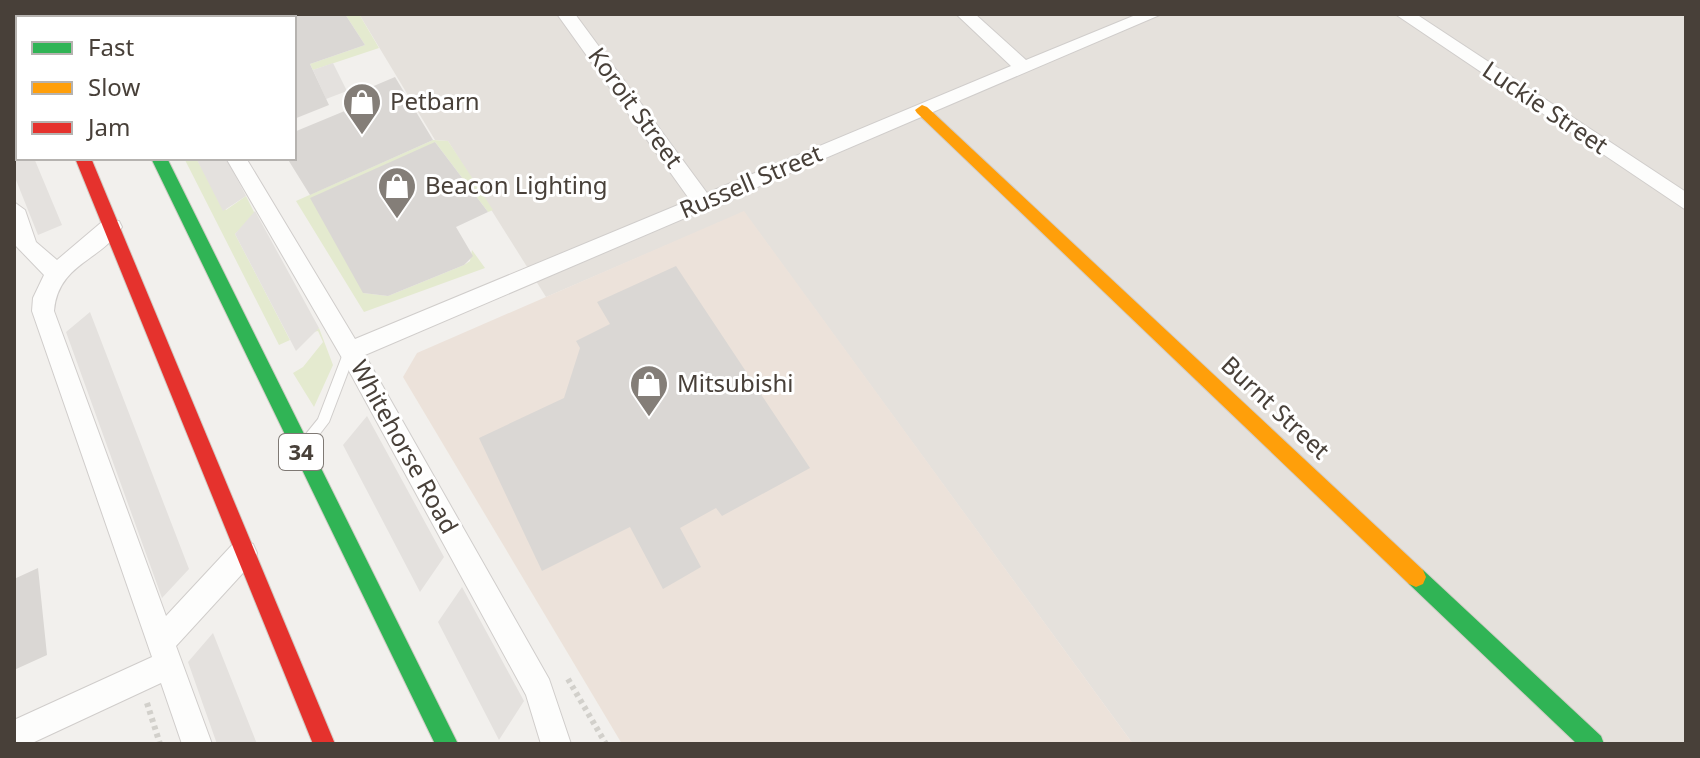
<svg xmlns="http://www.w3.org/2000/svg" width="1700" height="758" font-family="'Noto Sans',sans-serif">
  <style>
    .residential { fill: #e5e1dc }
    .commercial { fill: #ece2da }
    .green { fill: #e4eacf }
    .parking { fill: #e4e1de }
    .building { fill: #dad7d4 }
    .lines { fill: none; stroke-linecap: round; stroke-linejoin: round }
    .lane-casing { stroke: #d0cdcb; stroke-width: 2 }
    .street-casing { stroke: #d0cdcb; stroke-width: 2 }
    .fast-casing { stroke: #d2cdc6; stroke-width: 2 }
    .slow-casing { stroke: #d2cdc6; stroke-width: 2 }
    .jam-casing { stroke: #d2cdc6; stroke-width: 2 }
    .path { stroke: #d2d0cb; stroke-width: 6; stroke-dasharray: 4 4; stroke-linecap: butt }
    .lane { fill: #fdfdfc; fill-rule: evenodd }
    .street { fill: #fdfdfc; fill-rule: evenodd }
    .fast { fill: #30b455; fill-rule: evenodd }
    .slow { fill: #ff9f0a; fill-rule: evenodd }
    .jam { fill: #e5322d; fill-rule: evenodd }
    .labels { text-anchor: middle; stroke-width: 6; stroke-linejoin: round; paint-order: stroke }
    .shield { fill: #fff; stroke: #7f7974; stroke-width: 2 }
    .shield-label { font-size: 22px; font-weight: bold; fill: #484039 }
    .poi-label { font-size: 24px; fill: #484039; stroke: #fff; text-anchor: start }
    .street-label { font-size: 24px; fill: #484039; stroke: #fff }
  </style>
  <rect width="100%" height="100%" fill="#f2f0ed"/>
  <path class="residential" d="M359,14h1327v730h-553l-389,-532 -198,85 -98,-156 -13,-1z"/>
  <path class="commercial" d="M744,211l389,533h-511l-219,-367 14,-24z"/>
  <path class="green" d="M345,14h14l20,34 -66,22 -3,-6 55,-19z
    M433,140l15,1 45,69 -5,2 -53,-70 -72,151 25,3 76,-31 6,-4 2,-11 13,18 -121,44 -68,-111z
    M184,158h12l30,52 20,-14 9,18 -20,20 55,106 -11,5z
    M319,328l14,37 -19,42 -21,-34 10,-6 20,-25 -5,-11 -5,1z"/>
  <path class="parking" d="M333,63l14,28 -21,8 -13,-29z
    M18,152v6h16l28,67 -24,10 -24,-60v-22z
    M196,158h30l20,38 -23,15z
    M255,211l64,117 -23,23 -61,-117z
    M90,312l99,257 -27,29 -96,-266z
    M367,416l77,141 -24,35 -77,-147z
    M462,587l62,114 -25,39 -61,-118z
    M213,633l44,111h-40l-29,-82z"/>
  <path class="building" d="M278,14h67l20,31 -55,19 19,41 -35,14v-101h-26z
    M395,77l38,63 -123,55 -23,-37h7v-26l82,-34 -7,-10z
    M435,142l53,70 -32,15 17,29 -9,9 -76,31 -25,-3 -53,-95z
    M676,266l134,202 -88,48 -6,-8 -36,20 21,39 -38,22 -33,-62 -88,44 -63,-133 85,-40 16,-50 -4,-7 34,-17 -13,-22z
    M38,568l9,87 -33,15v-91z"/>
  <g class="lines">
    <defs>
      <path id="lane" d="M18,65v8l-4,1v-8z
        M350,346l4,2 2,3 -27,71 -20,26 -4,1 -4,-1 -2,-4 2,-4 17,-21 26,-68 2,-3z"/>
      <path id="street" d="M149,14h18l2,4h-18z
        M557,14h18l132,179 304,-127 -55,-52h19l51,46 112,-46h24l-797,341 184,324 22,65h-30l-15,-49 -184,-337 -116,-200h20l109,181 335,-139z
        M1395,14h21l270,178v18z
        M18,105v13l-4,2v-14z
        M14,202l11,8 11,32 21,18 46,-39h16l3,6c-20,34 -64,36 -68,84l112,305 67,-72 10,-4 10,4 4,9 -4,9 -77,84 36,98h-30l-21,-61 -131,61h-16v-24l138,-63 -120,-346 1,-13 11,-23 -28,-29z"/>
      <path id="fast" d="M82,14h14l2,4h-14z
        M151,158h16l291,586h-23z
        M1416,567l7,3 178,166 3,8h-27l-168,-160 -3,-7 3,-7z"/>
      <path id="slow" d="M17,14h14l1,4h-14z
        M922,105l5,2 496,463 3,7 -3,7 -7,3 -7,-3 -492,-471 -2,-3z"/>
      <path id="jam" d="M75,158h16l244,586h-22z"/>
    </defs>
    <use href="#lane" class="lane-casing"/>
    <use href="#street" class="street-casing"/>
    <use href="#fast" class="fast-casing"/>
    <use href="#slow" class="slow-casing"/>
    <use href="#jam" class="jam-casing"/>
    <path class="path" d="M568,679l38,65
      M147,703l13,41"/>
    <use href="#lane" class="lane"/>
    <use href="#street" class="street"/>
    <use href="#fast" class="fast"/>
    <use href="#slow" class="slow"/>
    <use href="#jam" class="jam"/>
  </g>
  <defs>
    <symbol id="shop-pin" viewBox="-11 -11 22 30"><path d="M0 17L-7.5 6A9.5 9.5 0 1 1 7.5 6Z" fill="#847e78" stroke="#fff"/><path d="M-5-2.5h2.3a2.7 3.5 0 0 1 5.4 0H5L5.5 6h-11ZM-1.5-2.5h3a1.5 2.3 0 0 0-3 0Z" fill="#fff"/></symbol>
  </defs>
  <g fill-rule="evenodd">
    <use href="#shop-pin" x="340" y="80" width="44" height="60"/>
    <use href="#shop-pin" x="375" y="164" width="44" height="60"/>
    <use href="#shop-pin" x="627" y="362" width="44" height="60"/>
  </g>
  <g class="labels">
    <rect class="shield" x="279" y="434" width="44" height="36" rx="6"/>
    <g class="shield-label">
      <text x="301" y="460">34</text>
    </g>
    <g class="poi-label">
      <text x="390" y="110">Petbarn</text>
      <text x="425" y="194">Beacon Lighting</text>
      <text x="677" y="392">Mitsubishi</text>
    </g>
    <g class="street-label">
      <text transform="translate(635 108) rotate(54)" y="8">Koroit Street</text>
      <text transform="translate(1545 108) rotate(34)" y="8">Luckie Street</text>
      <text transform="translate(751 182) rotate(-23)" y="8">Russell Street</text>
      <text transform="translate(1275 408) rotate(43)" y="8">Burnt Street</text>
      <text transform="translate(404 447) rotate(61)" y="8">Whitehorse Road</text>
    </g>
  </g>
  <rect width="1700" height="758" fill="none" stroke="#484039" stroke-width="32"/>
  <rect x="16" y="16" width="280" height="144" fill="#ffffff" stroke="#b6b3b0" stroke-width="2"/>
  <rect x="32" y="42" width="40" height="12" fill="#30b455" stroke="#b6b3b0" stroke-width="2"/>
  <text x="88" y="56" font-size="24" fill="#484039">Fast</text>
  <rect x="32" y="82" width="40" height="12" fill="#ff9f0a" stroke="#b6b3b0" stroke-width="2"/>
  <text x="88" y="96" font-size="24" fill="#484039">Slow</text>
  <rect x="32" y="122" width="40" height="12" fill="#e5322d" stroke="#b6b3b0" stroke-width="2"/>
  <text x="88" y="136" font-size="24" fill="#484039">Jam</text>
</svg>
